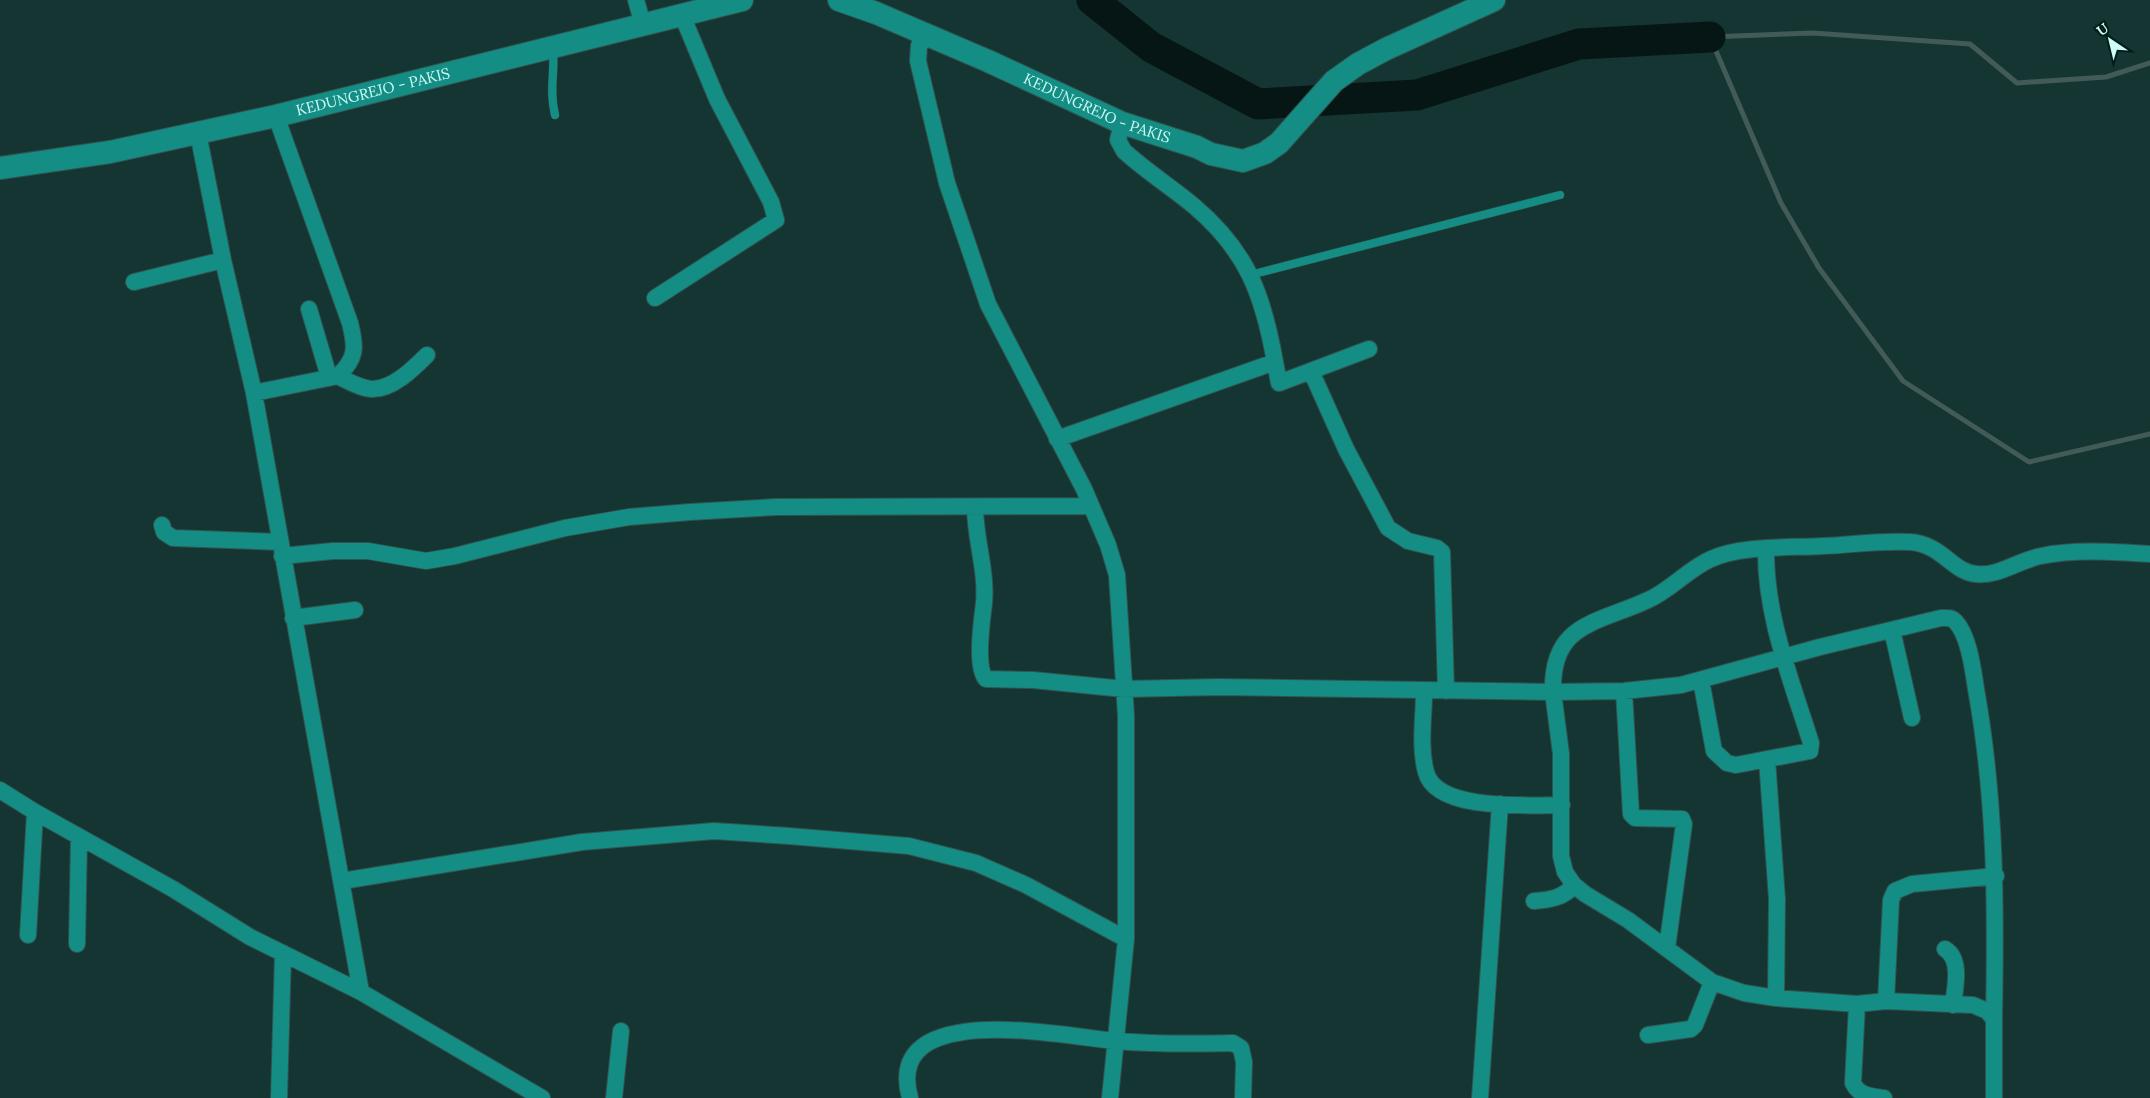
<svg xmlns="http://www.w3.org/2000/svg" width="2150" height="1098" font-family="Lora,serif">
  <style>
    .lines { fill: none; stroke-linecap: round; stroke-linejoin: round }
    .stream { stroke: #425b58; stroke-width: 5 }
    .river { stroke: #061615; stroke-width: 31 }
    .lane-casing { stroke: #31534f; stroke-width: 9 }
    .street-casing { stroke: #31534f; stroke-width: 18 }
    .secondary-casing { stroke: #31534f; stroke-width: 24 }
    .lane { stroke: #148d84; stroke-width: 8 }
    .street { stroke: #148d84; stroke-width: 16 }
    .secondary { stroke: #148d84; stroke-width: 22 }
    .labels { text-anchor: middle; stroke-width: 5; stroke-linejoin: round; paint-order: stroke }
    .street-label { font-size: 15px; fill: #cdfcf6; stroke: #001d1a }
  </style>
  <rect width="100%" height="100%" fill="#153532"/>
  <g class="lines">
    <path class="stream" d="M2150,63l-44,14 -89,6 -47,-39 -157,-11 -103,4 71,166 38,65 84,113 126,81 121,-28"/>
    <path class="river" d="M1092,0l59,47 107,57 159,-9 162,-51 131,-7"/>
    <defs>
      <path id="lane" d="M553,49c2,24 -4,41 2,66
        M1250,275l310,-80"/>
      <path id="street" d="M636,0l7,25
        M928,37l-9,8 -1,16 29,122 41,121 96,185 24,56 9,30 9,141v223l-16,159
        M198,133l25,127 31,133 107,599
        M134,282l89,-22
        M655,298l121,-78 -5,-18 -54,-103 -35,-84
        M309,309l20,68
        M1275,362l4,21 90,-34
        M1311,371l35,78 42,79 20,13 29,7 5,4 4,139
        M338,376c10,5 21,12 33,13 21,1 42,-20 56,-34
        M254,393l84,-17c19,-18 18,-29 12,-53l-74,-207
        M1057,439l218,-77c-12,-68 -28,-111 -81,-156 -23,-19 -48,-35 -70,-55l-6,-11 4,-17
        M975,507c0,32 12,64 9,96 -2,17 -9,64 2,76l47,1 91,9 95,-2 334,5 8,62v102l4,16 9,13 11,9 43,26 84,62 32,11 32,5 81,6 29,-3 87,4 14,6 7,8v79
        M162,525l2,7 9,6 107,4
        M282,556l51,-5h35l58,10 29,-5 110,-28 64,-11 61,-5 86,-5 315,-1
        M293,618l62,-8
        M1892,630l20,88
        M1701,680l13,71 13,12 9,2 74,-14 1,-8c-20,-64 -46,-127 -45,-194
        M1624,691l7,123 4,4 47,1 2,5 -17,124
        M1424,692c0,25 -5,55 2,80 10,40 104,33 136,33
        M1767,759l10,140 -1,99
        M0,790l35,22 138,77 77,48 111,55 181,106
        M342,881l240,-39 132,-11 75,5 120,10 67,17 50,22 100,54
        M1534,901c15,-1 30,-3 40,-16
        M28,935l7,-123
        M77,944l2,-107
        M1945,949c17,10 10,39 8,56
        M1886,1001l5,-101 4,-9 17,-7 84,-8
        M1857,1004l-4,79c6,13 18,13 31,15
        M1994,1019c2,-113 2,-218 -18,-330 -3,-19 -7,-54 -21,-68 -4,-4 -9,-3 -14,-3l-121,29 -139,38 -57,6 -71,1c-2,-69 43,-68 95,-92 23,-10 40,-31 63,-41 29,-14 80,-11 112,-13 28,-1 58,-6 87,-4 32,2 42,30 66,32 22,3 43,-14 65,-18 35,-7 73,-4 109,-2
        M1648,1035l43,-6 4,-4 17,-43
        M279,1098l4,-145
        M614,1098l7,-67
        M910,1098c-28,-101 156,-61 206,-57 38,3 79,3 117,2l8,5 3,14 -1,36
        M1480,1098l20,-294"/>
      <g id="secondary">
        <path id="s1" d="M839,0l37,13 112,48 134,62 75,24 14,7 32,7 22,-8 14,-10 55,-62 24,-17 28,-15 108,-49"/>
        <path id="s2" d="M0,168l110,-16 166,-36 466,-116"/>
      </g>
    </defs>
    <use href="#lane" class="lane-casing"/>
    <use href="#street" class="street-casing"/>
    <use href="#secondary" class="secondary-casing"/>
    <use href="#lane" class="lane"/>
    <use href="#street" class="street"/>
    <use href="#secondary" class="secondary"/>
  </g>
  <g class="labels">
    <g class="street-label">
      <text dy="5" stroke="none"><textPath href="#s2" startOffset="381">KEDUNGREJO - PAKIS</textPath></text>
      <text dy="5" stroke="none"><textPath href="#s1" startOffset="280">KEDUNGREJO - PAKIS</textPath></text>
    </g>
  </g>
  <g transform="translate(2110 40) rotate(325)" stroke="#001d1a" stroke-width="4" paint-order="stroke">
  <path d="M0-4L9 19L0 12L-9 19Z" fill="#cdfcf6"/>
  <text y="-8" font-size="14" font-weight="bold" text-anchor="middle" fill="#cdfcf6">U</text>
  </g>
</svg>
